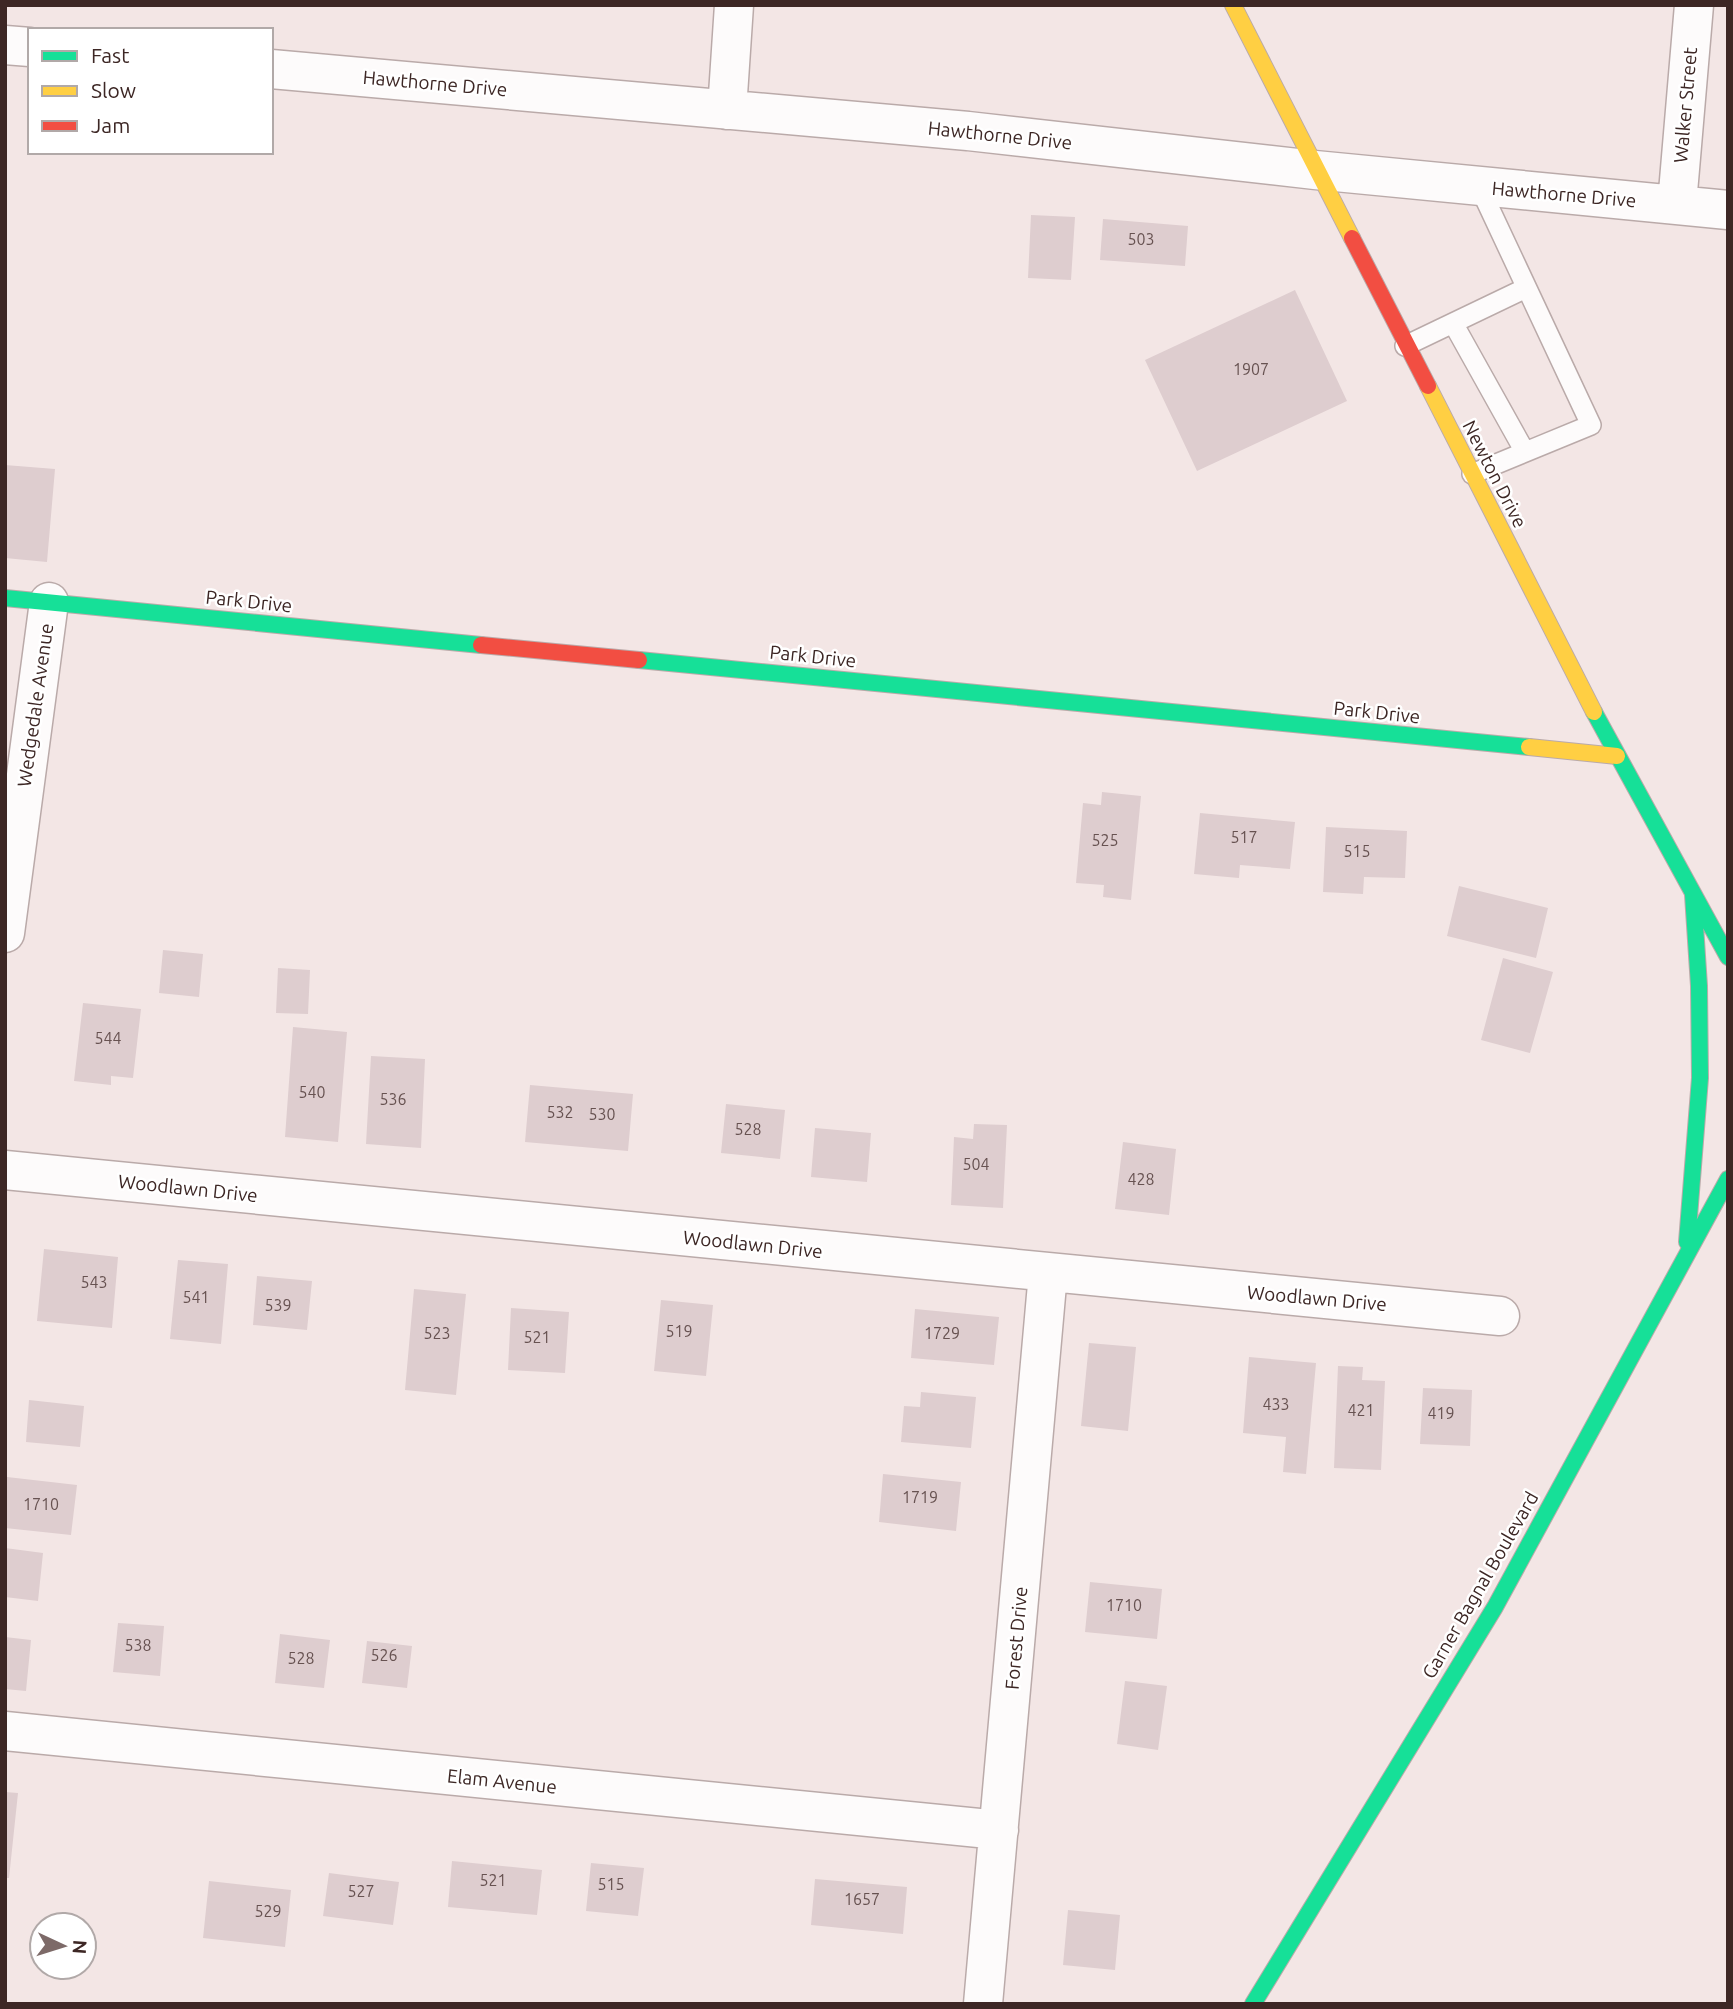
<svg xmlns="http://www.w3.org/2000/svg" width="1733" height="2009" font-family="Ubuntu,sans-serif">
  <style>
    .building { fill: #decdcf }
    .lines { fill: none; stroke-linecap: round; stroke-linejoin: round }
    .lane-casing { stroke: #baaaa9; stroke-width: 22 }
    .street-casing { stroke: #baaaa9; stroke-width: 41 }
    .fast-casing { stroke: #baaaa9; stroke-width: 18 }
    .slow-casing { stroke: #baaaa9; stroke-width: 18 }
    .jam-casing { stroke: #baaaa9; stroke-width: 18 }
    .lane { stroke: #fdfbfb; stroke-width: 19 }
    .street { stroke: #fdfbfb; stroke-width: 38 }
    .fast { stroke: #16e098; stroke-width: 16 }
    .slow { stroke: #ffcf43; stroke-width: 16 }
    .jam { stroke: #f24e42; stroke-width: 16 }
    .labels { text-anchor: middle; stroke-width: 5; stroke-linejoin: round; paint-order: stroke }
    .number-label { font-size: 16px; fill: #675251 }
    .street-label { font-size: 19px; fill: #3d2725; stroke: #fff }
  </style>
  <rect width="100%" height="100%" fill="#f3e6e5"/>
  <path class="building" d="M1031,215l44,2 -4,63 -43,-2z
    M1103,219l85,7 -3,40 -85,-6z
    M1295,290l52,111 -150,70 -52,-111z
    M5,465l50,4 -8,93 -42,-4z
    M1102,792l39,4 -10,104 -28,-3 1,-12 -28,-2 7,-80 18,2z
    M1200,813l95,9 -5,47 -50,-4 -1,13 -45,-4z
    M1326,827l81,4 -2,47 -41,-1 -1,17 -40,-2z
    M1459,886l89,22 -12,50 -89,-22z
    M163,950l40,4 -4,43 -40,-4z
    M1503,958l50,14 -23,81 -49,-13z
    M278,968l32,2 -2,44 -32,-1z
    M83,1003l58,6 -8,69 -22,-2v9l-37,-4z
    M293,1027l54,5 -9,110 -53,-5z
    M371,1056l54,3 -4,89 -55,-4z
    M530,1085l103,9 -5,57 -103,-9z
    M726,1104l59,6 -5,49 -59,-6z
    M974,1124l33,1 -4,83 -52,-3 3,-68 19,2z
    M815,1128l56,5 -4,49 -56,-5z
    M1123,1142l53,7 -7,66 -54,-6z
    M44,1249l74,8 -6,71 -75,-7z
    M178,1260l50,4 -7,80 -51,-5z
    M257,1276l55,5 -5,49 -54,-5z
    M414,1289l52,5 -10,101 -51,-5z
    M661,1300l52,5 -7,71 -52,-5z
    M511,1308l58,4 -4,61 -57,-3z
    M915,1309l84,8 -5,48 -83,-7z
    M1089,1343l47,4 -8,84 -47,-5z
    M1249,1357l67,6 -10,111 -23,-2 3,-35 -43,-4z
    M1338,1366l25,1 -1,13 23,1 -4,89 -47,-2z
    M1423,1388l49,2 -2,56 -50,-2z
    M921,1392l55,5 -5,51 -70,-6 3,-36 16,1z
    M29,1400l55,6 -4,41 -54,-5z
    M883,1474l78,8 -5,49 -77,-9z
    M7,1477l70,8 -6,50 -66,-7z
    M5,1548l38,5 -5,48 -33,-4z
    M1090,1582l72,7 -5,50 -72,-7z
    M118,1623l46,3 -4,50 -47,-4z
    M280,1634l50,6 -6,48 -49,-5z
    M5,1637l26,3 -5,51 -21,-2z
    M367,1641l45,5 -5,42 -45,-5z
    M1125,1681l42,5 -9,64 -41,-6z
    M5,1792l13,1 -9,85h-4z
    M452,1861l90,9 -5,45 -89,-8z
    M591,1863l53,5 -6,48 -52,-5z
    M329,1873l70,9 -6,43 -70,-9z
    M815,1879l92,8 -4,47 -92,-9z
    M209,1881l82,9 -6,57 -82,-9z
    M1068,1910l52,5 -5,55 -52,-5z"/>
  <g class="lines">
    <defs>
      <path id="lane" d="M1453,323l72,129
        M1405,346l121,-58
        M1472,474l119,-49 -112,-239"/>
      <path id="street" d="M5,45l25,2
        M271,69l697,62 347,39 413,40
        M727,110l7,-105
        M1677,204l17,-199
        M5,933l44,-331
        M5,1170l1495,146
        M5,1731l994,99
        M983,2004l65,-731"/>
      <path id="fast" d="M5,598l476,47
        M639,660l890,87
        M1594,712l134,245
        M1687,1242l13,-164 -1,-92 -6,-91
        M1253,2004l242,-397 233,-428"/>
      <path id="slow" d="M1233,5l119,233
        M1428,386l166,326
        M1529,747l88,9"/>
      <path id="jam" d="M1352,238l76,148
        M481,645l158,15"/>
    </defs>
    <use href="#lane" class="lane-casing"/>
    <use href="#street" class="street-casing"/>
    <use href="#fast" class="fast-casing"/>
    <use href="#slow" class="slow-casing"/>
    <use href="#jam" class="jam-casing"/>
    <use href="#lane" class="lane"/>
    <use href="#street" class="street"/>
    <use href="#fast" class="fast"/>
    <use href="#slow" class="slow"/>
    <use href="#jam" class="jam"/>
  </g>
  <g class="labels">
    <g class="number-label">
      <text x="1141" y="245">503</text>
      <text x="1251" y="375">1907</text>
      <text x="1244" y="843">517</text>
      <text x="1105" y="846">525</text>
      <text x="1357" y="857">515</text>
      <text x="108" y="1044">544</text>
      <text x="312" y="1098">540</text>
      <text x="393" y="1105">536</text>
      <text x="560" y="1118">532</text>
      <text x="602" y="1120">530</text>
      <text x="748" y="1135">528</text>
      <text x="976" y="1170">504</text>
      <text x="1141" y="1185">428</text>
      <text x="94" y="1288">543</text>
      <text x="196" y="1303">541</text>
      <text x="278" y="1311">539</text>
      <text x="679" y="1337">519</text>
      <text x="437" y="1339">523</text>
      <text x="942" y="1339">1729</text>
      <text x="537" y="1343">521</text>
      <text x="1276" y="1410">433</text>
      <text x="1361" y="1416">421</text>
      <text x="1441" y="1419">419</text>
      <text x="920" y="1503">1719</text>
      <text x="41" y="1510">1710</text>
      <text x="1124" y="1611">1710</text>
      <text x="138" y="1651">538</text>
      <text x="384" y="1661">526</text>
      <text x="301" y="1664">528</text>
      <text x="493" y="1886">521</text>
      <text x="611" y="1890">515</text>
      <text x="361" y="1897">527</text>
      <text x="862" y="1905">1657</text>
      <text x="268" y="1917">529</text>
    </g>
    <g class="street-label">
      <text transform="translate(435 83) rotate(5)" y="7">Hawthorne Drive</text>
      <text transform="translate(1685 105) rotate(-85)" y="7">Walker Street</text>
      <text transform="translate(1000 135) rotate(6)" y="7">Hawthorne Drive</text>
      <text transform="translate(1564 194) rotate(5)" y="7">Hawthorne Drive</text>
      <text transform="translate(1495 474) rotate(63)" y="7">Newton Drive</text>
      <text transform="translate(249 601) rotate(6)" y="7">Park Drive</text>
      <text transform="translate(813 656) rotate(6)" y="7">Park Drive</text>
      <text transform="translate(35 705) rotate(-82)" y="7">Wedgedale Avenue</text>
      <text transform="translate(1377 712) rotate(6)" y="7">Park Drive</text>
      <text transform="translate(188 1188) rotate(6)" y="7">Woodlawn Drive</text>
      <text transform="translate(753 1244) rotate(6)" y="7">Woodlawn Drive</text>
      <text transform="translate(1317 1298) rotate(5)" y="7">Woodlawn Drive</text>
      <text transform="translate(1480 1585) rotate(-60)" y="7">Garner Bagnal Boulevard</text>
      <text transform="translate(1016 1638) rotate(-85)" y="7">Forest Drive</text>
      <text transform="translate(502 1781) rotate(6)" y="7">Elam Avenue</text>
    </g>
  </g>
  <rect width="1733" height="2009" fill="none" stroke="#3d2725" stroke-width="14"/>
  <rect x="28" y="28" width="245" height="126" fill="#ffffff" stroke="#b1a9a8" stroke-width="2"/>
  <rect x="42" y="51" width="35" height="10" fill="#16e098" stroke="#b1a9a8" stroke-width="2"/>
  <text x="91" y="63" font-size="21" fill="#3d2725">Fast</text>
  <rect x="42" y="86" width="35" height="10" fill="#ffcf43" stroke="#b1a9a8" stroke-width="2"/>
  <text x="91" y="98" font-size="21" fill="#3d2725">Slow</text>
  <rect x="42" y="121" width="35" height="10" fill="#f24e42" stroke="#b1a9a8" stroke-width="2"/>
  <text x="91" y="133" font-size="21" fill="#3d2725">Jam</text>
  <g transform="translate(63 1946) rotate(94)"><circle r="33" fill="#ffffff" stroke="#b1a9a8" stroke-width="2"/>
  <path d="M0-5L12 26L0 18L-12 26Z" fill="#7d6a68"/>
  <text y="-10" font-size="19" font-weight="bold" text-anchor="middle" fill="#3d2725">N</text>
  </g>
</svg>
